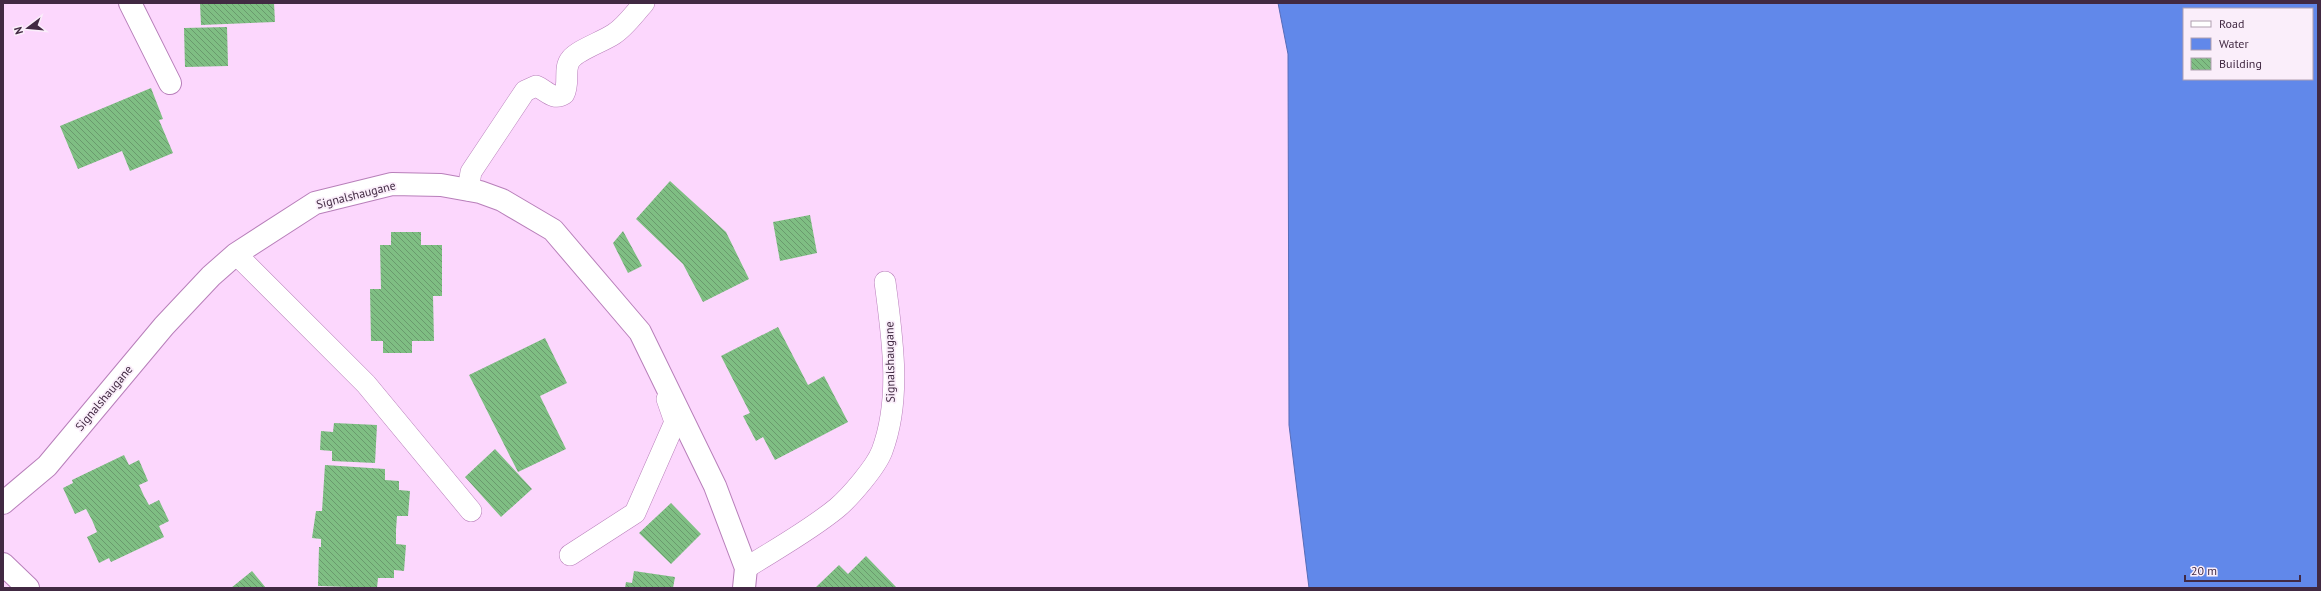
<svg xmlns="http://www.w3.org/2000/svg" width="2321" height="591" font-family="'PT Sans',sans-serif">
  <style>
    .water { fill: #6188ea; stroke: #576cb8; fill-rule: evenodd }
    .building { fill: url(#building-back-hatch) }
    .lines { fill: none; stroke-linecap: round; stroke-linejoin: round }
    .service-casing { stroke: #b87fba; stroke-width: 22 }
    .minor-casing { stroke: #b87fba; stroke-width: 24 }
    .service { stroke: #fff; stroke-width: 21 }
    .minor { stroke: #fff; stroke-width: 22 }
    .labels { text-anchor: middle; stroke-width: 3.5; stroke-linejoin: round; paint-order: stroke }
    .street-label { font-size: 12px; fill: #412942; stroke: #faeefa }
  </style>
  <defs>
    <pattern id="building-back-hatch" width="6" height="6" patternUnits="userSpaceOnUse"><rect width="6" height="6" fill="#7fbe83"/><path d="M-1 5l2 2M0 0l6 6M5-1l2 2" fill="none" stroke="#6a9a6d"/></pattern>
  </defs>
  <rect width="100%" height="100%" fill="#fcd7fd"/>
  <path class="water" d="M1278,3h1040v585h-1009l-20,-163 -1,-371zM2184,9h128v70h-128z"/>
  <path class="building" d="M200,3h74l1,19 -74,3z
    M227,27l1,39 -43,1 -1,-39z
    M151,88l12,31 -4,1 14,33 -43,18 -8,-20 -44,18 -18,-43z
    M670,181l56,51 23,47 -46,23 -20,-38 -47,-45z
    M810,215l7,38 -37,8 -7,-39z
    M623,231l19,35 -14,7 -15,-30z
    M391,232h30v13h21v51h-9l1,45h-22v12h-29v-12h-12l-1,-52h11l-1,-44h11z
    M778,327l30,58 16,-9 24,46 -73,38 -12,-23 -7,4 -13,-25 7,-3 -29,-57z
    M545,338l22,45 -27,13 26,53 -48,23 -49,-97z
    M334,423l43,2 -2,38 -43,-2v-10l-12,-1 1,-19 12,1z
    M495,449l37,40 -31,28 -36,-40z
    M124,455l5,10 10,-5 9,21 -9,4 5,11 5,9 10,-5 10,21 -10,5 5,11 -53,25 -2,-4 -10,5 -12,-26 10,-5 -5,-12 -6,-11 -11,5 -12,-26 10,-5 -1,-3z
    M325,465l60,4v11l14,1v9l11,1 -2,25h-11l-1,14v14l10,1 -2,26 -10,-1v8h-16l-1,10 -59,-2 1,-39h2v-8l-9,-1 4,-27h6z
    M671,503l30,31 -30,30 -32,-31z
    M866,556l31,32h-82l24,-23 9,9z
    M252,571l14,17h-35z
    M634,571l41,6 -2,11h-48l1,-6 6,1z"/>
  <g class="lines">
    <defs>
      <path id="service" d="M468,190l3,-18 54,-81 11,-5c10,4 17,15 28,8 6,-11 -1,-26 7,-35 7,-9 31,-17 43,-25 11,-7 21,-21 30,-31
        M236,254l130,130 105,127
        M570,555l65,-42 40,-91 -8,-23
        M746,568c30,-19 63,-37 91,-60 13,-11 39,-41 45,-57 20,-53 10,-115 3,-169"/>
      <path id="minor" d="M130,3l40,80
        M3,503l44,-37 117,-140 47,-50 25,-22 79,-51 77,-19 49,1 39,7 22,8 51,30 87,102 75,154 31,82 -2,20
        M3,564l25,24"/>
    </defs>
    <use href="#service" class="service-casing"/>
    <use href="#minor" class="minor-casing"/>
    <use href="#service" class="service"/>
    <use href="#minor" class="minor"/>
  </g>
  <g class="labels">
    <g class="street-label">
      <text transform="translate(356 195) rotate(-14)" y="4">Signalshaugane</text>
      <text transform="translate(890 362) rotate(-91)" y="4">Signalshaugane</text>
      <text transform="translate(104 398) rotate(-50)" y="4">Signalshaugane</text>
    </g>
  </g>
  <rect width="2321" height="591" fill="none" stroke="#412942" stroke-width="8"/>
  <rect x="2183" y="8" width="130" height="72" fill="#faeefa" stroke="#b09fb0"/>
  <rect x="2191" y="21" width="20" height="6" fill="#ffffff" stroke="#b09fb0"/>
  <text x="2219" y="28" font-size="12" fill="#412942">Road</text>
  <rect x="2191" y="38" width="20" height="12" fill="#6188ea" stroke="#b09fb0"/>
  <text x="2219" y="48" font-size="12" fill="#412942">Water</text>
  <rect x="2191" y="58" width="20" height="12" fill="url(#building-back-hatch)" stroke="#b09fb0"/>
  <text x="2219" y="68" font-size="12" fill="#412942">Building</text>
  <g transform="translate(28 28) rotate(254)" stroke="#faeefa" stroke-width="3" paint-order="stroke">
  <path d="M0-3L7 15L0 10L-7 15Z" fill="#412942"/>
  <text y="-6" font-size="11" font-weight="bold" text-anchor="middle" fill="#412942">N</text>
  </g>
  <path d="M2185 575v6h115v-6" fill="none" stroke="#412942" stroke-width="2"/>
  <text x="2191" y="575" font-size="12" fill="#412942" stroke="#faeefa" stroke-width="3" paint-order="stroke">20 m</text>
</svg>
